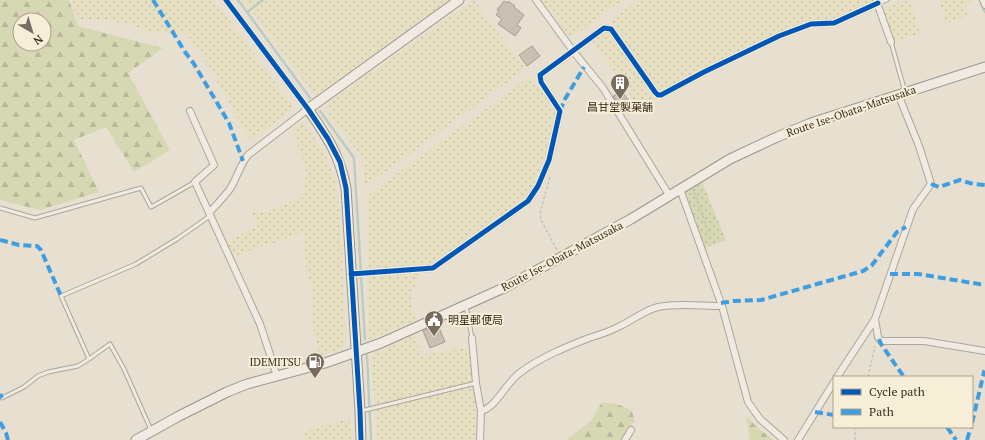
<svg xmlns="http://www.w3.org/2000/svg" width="985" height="440" font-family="'PT Serif','Noto Sans JP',serif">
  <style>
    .farmland { fill: url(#farmland-dots) }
    .forest { fill: url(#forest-firs); fill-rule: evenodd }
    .park { fill: url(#park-dots) }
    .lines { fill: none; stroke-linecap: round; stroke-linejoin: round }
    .stream { stroke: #bcccc2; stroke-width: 2.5 }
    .building { fill: #cbbfb2; stroke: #a89c90 }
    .lane-casing { stroke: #ada599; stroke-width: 5 }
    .street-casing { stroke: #ada599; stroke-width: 8 }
    .secondary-casing { stroke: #9c958a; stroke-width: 11 }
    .path { stroke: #c8c2b9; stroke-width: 1.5; stroke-dasharray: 3 2; stroke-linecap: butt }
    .lane { stroke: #efebe3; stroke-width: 3 }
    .street { stroke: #efebe3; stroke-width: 6 }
    .secondary { stroke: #efebe3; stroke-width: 9 }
    .quiet { stroke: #3f9de0; stroke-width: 4; stroke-dasharray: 8 4; stroke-linecap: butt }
    .cycleway-casing { stroke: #f7eed8; stroke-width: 8 }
    .cycleway { stroke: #0057b8; stroke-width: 5 }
    .labels { text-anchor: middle; stroke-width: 4; stroke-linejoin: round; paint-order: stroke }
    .poi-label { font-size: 11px; fill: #3d2e20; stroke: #f7eed8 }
    .street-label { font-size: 11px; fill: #3d2e20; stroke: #f7eed8 }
  </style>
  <defs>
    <pattern id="farmland-dots" width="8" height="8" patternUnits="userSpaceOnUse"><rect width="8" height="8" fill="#e6dfc2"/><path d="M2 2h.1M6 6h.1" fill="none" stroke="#c6c0a6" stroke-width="1.8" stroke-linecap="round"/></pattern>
    <pattern id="forest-firs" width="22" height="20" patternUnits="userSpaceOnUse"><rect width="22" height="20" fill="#d6d7b3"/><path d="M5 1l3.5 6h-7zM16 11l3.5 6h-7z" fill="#b9b99a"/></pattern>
    <pattern id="park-dots" width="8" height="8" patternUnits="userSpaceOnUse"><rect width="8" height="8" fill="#d6d7b3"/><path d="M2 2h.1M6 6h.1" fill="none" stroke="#b9b99a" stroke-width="1.8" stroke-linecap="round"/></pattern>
  </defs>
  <rect width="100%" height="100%" fill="#e7e0d1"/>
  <path class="farmland" d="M72,0h142l80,108 -42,32 -5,-5 -35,-64 -26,-38h-36l-21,-10 -17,-1 -2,-3h-18l-12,2 -4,-3z
    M243,0h206l-133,95 -2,-1z
    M474,0l51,69 -160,118 -3,-29 -35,-46v-8z
    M542,0h81l-53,38z
    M639,0h232l1,2 -39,18 -18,-1 -39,15 -114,57 -4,-1 -45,-66 -1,-5z
    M905,0h5l11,33 -26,9 -12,-34z
    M939,0h35l-9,5 4,11 -23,7z
    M605,31l5,1 45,67 -15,10 -47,-68z
    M531,76l24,32 1,7 -11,43 -16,33 -6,9 -92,64 -63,4 -1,-72z
    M303,122l20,29 9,17 5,21 3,25 6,129 -3,6 -24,7 -7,-38 -1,-34 -4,-5 -3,-47 -36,13h-4l-32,13 -7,-17 33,-14 -7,-16 14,1 38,-15v-11l4,-12 -14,-45z
    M420,274l-10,26 6,20 -48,20 -1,-63z
    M414,335l8,20 49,-8 5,70 -1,23h-98l-6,-84z
    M350,418l1,22h-46l-2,-8z"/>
  <path class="forest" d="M0,0h69l9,26 85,22 -35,25 42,77 -36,22 -28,-45 -32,13 25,52 -59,18 -40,-10zM20,20h24v24h-24z
    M602,402l15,2 14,6 4,10 -13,20h-56l25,-19z
    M746,416l13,13 15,11h-24z"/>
  <path class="park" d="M702,182l24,58 -21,8 -20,-57z"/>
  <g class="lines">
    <path class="stream" d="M238,0l9,12
      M263,0l-16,12 63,86
      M982,5l3,7
      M320,111l34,47 11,182
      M367,356l4,84"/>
  </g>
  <path class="building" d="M504,1l3,2 1,-2 7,5 -1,1 10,8 -7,10 4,3 -6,8 -17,-12 4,-5 -6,-4 3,-4 -2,-1z
    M532,46l8,10 -13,10 -8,-11z
    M622,91l8,12 -9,5 -8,-12z
    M438,325l7,17 -15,6 -7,-17z"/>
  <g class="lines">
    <defs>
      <path id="lane" d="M878,3l9,-3
        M891,42l14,50
        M0,208l35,10 106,-30 10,19 11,-6 33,-19
        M466,306l6,32
        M89,359l21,-15 14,25 27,61
        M2,398l22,-11 14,-11 10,-4 30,-6 11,-7 -28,-63 75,-32 41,-25 33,-23
        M361,411l115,-28"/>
      <path id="street" d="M536,0l37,51 30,37 66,107
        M876,0l15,42
        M983,0l2,5
        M190,111l24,54 -19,17 65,142 17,52
        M680,189l42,117 26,96 12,17 24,21
        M209,213c7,-8 15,-16 21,-24 7,-11 10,-24 18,-34l60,-46 -82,-109
        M351,274l82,-6 95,-67 10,-15 11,-26 11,-49 -19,-29 -1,-7 64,-47 7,1 44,63 3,3h3l43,-23 75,-36 32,-12 23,-1 44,-20
        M875,319l3,18 3,4h43l61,10
        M472,338l4,45 5,28 -1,29
        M837,377l38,-58 38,-110 18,-25 -12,-38 -21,-52
        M481,411c16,-4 25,-29 40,-39 20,-15 45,-25 68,-34 10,-3 22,-7 31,-12 13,-6 25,-16 38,-19 19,-4 44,-1 64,-1
        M625,440l6,-10
        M798,440l36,-58"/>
      <path id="secondary" d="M136,440l43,-24 48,-24 20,-8 78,-21 31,-11 25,-9 127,-57 123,-67 99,-60 47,-22 34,-14 174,-56
        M361,440l-1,-29 -14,-223c-7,-35 -19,-51 -38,-79l151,-109"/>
    </defs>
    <use href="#lane" class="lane-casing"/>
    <use href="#street" class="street-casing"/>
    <use href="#secondary" class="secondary-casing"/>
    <path class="path" d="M550,177l-10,36 1,7 16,30
      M694,192l14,39 -3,5
      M868,377l7,-31
      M855,440l1,-13"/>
    <use href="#lane" class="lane"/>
    <use href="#street" class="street"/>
    <use href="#secondary" class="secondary"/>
    <path class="quiet" d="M153,0l32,52 9,12 35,59 14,38
      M560,111l5,-12 19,-32
      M931,184l8,3 21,-7 13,4 12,1
      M0,240l19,5 18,1 4,4 20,46
      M890,274h28l67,11
      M721,303l12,-2 28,-1 102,-29 9,-6 25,-33 9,-5
      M879,339l2,5 23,33
      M0,394l2,4
      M815,412l19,3
      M0,422l6,11 2,7
      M972,423l12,-51 1,-1
      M947,427l9,13
      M967,440l4,-13"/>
    <defs>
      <path id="cycleway" d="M226,0l82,109 20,30 12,23 6,26 14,223 1,29
        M351,274l82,-6 95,-67 10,-15 11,-26 11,-49 -19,-29 -1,-7 64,-47 7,1 44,63 3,3h3l43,-23 75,-36 32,-12 23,-1 44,-20"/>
    </defs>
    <use href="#cycleway" class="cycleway-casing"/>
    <use href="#cycleway" class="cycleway"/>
  </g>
  <defs>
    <symbol id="building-pin" viewBox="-11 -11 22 30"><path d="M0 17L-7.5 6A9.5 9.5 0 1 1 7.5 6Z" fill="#786c5e" stroke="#f7eed8"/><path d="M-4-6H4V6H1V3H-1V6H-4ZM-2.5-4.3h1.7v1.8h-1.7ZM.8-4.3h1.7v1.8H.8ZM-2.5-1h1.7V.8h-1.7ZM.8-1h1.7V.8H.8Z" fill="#fff"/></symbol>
    <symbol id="civic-pin" viewBox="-11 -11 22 30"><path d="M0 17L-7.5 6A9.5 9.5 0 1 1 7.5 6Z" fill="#786c5e" stroke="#f7eed8"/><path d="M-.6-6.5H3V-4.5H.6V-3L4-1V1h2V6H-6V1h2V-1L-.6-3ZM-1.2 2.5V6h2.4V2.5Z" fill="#fff"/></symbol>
    <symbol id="fuel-pin" viewBox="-11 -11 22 30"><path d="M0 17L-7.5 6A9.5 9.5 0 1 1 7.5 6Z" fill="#786c5e" stroke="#f7eed8"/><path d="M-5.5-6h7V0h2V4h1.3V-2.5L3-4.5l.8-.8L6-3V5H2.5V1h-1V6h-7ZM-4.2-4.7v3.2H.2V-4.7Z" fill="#fff"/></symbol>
  </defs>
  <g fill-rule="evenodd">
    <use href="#building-pin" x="609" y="72" width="22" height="30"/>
    <use href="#civic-pin" x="423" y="309" width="22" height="30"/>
    <use href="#fuel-pin" x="304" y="351" width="22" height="30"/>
  </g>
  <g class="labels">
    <g class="poi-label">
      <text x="620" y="111">昌甘堂製菓舗</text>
      <text x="448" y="324" text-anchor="start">明星郵便局</text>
      <text x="301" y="366" text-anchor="end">IDEMITSU</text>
    </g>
    <g class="street-label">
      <text transform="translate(851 111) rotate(-19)" y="4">Route Ise-Obata-Matsusaka</text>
      <text transform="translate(562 256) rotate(-28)" y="4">Route Ise-Obata-Matsusaka</text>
    </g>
  </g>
  <rect x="833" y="376" width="140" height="52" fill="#f7eed8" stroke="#ada18e"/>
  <rect x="841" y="389" width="20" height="6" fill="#0057b8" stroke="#ada18e"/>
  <text x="869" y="396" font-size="12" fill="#3d2e20">Cycle path</text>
  <rect x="841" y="409" width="20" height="6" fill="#3f9de0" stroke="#ada18e"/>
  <text x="869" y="416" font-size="12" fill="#3d2e20">Path</text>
  <g transform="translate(32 32) rotate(142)"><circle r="19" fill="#f7eed8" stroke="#ada18e"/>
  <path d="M0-3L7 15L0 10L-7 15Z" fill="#786c5e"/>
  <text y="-6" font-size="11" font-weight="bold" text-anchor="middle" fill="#3d2e20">N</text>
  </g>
</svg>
